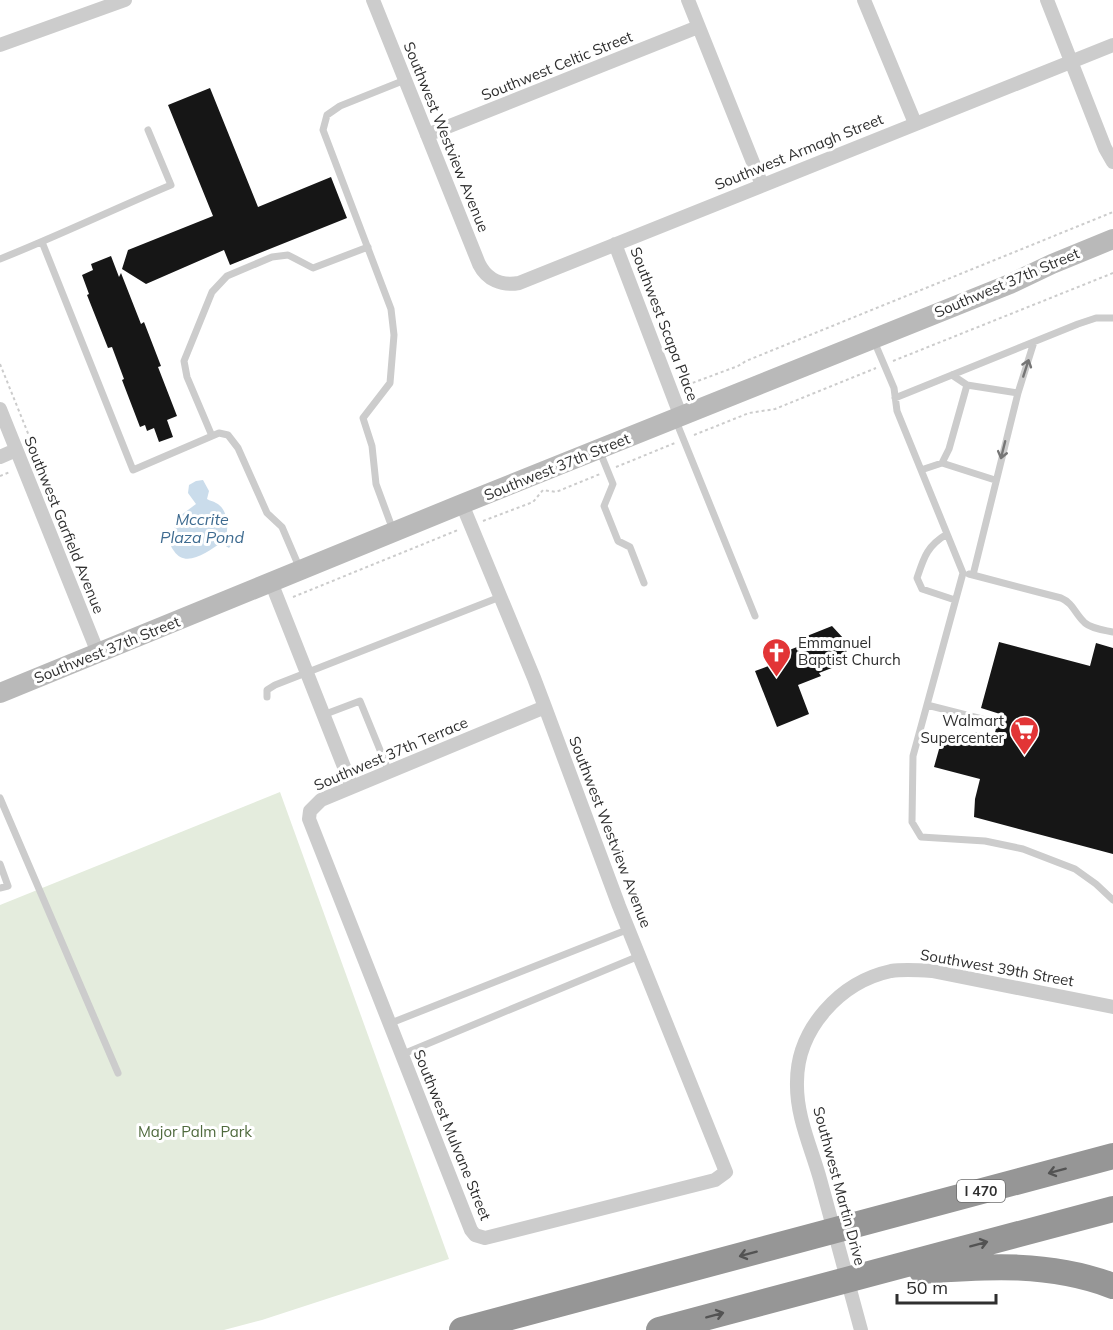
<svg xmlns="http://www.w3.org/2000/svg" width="1113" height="1330" font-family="Mulish,sans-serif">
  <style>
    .green { fill: #e4ecdd }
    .water { fill: #cadceb }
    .building { fill: #161616 }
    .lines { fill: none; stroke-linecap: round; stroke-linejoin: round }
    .path { stroke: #ccc; stroke-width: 2; stroke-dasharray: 3 3; stroke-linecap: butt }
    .service { stroke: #ccc; stroke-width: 7 }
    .minor { stroke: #ccc; stroke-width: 14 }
    .secondary { stroke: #b9b9b9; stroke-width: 20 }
    .motorway { stroke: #969696; stroke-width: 26 }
    .oneway { stroke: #767676 }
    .oneway2 { stroke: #535353 }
    .labels { text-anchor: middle; stroke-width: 6; stroke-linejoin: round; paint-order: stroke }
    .shield { fill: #fff; stroke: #6d6d6d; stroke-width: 1.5 }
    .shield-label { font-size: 14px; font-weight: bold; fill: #2f2f2f }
    .street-label { font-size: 15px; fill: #2f2f2f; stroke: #fff }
    .poi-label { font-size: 15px; fill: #2f2f2f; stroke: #fff; text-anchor: start }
    .park-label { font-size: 15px; fill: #4f6a3d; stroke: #fff }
    .water-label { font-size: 16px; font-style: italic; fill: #3e6b90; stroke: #fff }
  </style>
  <rect width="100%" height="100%" fill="#fff"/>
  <path class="green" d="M280,792l169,467 -187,61 -38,10h-224v-425z"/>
  <path class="water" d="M203,480l6,11 -2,8c3,2 6,2 9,4 11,5 13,23 10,32l7,8 -4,5 -8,-5c-13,8 -35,26 -47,8 -3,-3 -5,-10 -4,-14 2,-7 7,-10 6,-18l20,-15 -8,-11 1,-8 7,-4z"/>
  <path class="building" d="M210,88l48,119 73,-30 16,41 -117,47 -6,-15 -78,34 -24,-15 6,-19 85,-34 -45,-111z
    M111,256l8,21 2,-4 20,51 3,-2 17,44 -3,1 19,49 -10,4 6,17 -14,5 -5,-14 -7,3 -2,-6 -5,2 -18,-47 2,-1 -12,-32 -4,1 -21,-53 2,-1 -7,-19 11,-5 -2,-6z
    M832,626l12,13 2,5 1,18 -28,11 2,3 -23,9 11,29 -32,13 -22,-56 16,-6 -2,-7 28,-11v-7z
    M999,642l91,24 6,-23 17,5v206l-139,-37 1,-18 5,-20 -46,-12 9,-32 30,8 3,-11 18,4 6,-22 -19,-6z"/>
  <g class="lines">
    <path class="path" d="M893,361l220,-88
      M0,364l38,94
      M687,385l51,-19 8,-5 367,-149
      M694,435l55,-22 26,-4 101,-41
      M616,467l59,-24
      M0,476l10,-4
      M483,521l50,-19 10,-12 13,2 44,-18
      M293,597l165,-67"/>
    <path class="service" d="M42,242l91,228 86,-37 9,2 10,13 29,65 15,14 18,42
      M0,259c58,-23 114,-50 171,-74l-23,-55
      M874,341l20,47 3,23 66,162 -50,183 -1,66 9,15 64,4 38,8 52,20 21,15 17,16
      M952,375l15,10 51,8
      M895,398l183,-74 18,-6h17
      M676,421l79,195
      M212,436l-25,-59 -3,-16 28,-69 15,-16 45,-19 16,-2 25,13 55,-21
      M600,452l13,32 -9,22 14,35 12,6 14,36
      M942,463l7,-14 18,-64
      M921,470l21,-7 53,17
      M393,530l-17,-46 -4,-38 -9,-28 27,-35 4,-48 -3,-26 -68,-179 4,-15 13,-9 65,-26
      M947,534c-20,12 -23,23 -30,44l5,11 33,11
      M969,574l92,24c12,5 14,16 24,25 7,6 19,7 28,9
      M973,575l45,-182 16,-51
      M267,697v-7l8,-5 225,-88
      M927,705l55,14
      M323,715l37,-14 29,71
      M0,798l118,275
      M0,864l8,22 -8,2
      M391,1023l238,-94
      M403,1054l236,-98"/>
    <path class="minor" d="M373,0l106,264c8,16 23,22 40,19l594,-238
      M688,0l74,185
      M864,0l51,123
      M1047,0l58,148 8,14
      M0,45l125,-45
      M427,135l271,-108
      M615,244l66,173
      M0,409l98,244
      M0,457l16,-7
      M462,504l72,174 11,29 74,199 107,266 -11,8 -230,58 -10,-3 -4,-5 -162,-411 1,-8 11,-11 224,-93
      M271,582l81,205
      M861,1330c-14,-50 -27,-101 -41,-151 -9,-32 -24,-63 -23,-97 0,-53 43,-100 94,-111 13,-2 27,-1 41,0l181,36"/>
    <path class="secondary" d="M0,693l462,-189 548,-220 42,-20 61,-25"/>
    <path class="motorway" d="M922,1271c65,-5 128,-9 191,15
      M462,1330l651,-174
      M659,1330l454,-121"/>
  </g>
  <defs><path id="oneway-shaft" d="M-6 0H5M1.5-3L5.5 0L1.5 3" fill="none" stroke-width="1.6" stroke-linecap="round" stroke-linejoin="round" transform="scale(1.5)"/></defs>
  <g class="oneway">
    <use href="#oneway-shaft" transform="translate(1026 368) rotate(-72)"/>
    <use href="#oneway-shaft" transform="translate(1003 450) rotate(104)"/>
  </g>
  <g class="oneway2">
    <use href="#oneway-shaft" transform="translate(1057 1171) rotate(165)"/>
    <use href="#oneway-shaft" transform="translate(979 1244) rotate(-15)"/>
    <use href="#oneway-shaft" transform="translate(748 1254) rotate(165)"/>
    <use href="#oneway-shaft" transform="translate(715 1315) rotate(-15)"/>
  </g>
  <defs>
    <symbol id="church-pin" viewBox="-11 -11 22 30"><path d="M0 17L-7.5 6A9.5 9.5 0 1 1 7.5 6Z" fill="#e23536" stroke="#fff"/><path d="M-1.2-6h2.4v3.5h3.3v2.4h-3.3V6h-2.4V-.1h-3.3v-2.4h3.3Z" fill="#fff"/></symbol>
    <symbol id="supermarket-pin" viewBox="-11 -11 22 30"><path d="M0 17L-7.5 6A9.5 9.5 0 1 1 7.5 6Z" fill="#e23536" stroke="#fff"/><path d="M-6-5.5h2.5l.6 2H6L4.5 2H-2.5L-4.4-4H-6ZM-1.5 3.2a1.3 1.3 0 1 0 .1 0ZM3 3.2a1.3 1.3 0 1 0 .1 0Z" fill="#fff"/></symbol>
  </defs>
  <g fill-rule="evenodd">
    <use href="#church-pin" x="760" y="636" width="33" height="45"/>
    <use href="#supermarket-pin" x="1008" y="714" width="33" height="45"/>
  </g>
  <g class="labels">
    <rect class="shield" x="957" y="1180" width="48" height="22" rx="4.5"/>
    <g class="shield-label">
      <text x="981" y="1196">I 470</text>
    </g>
    <g class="street-label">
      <text transform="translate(557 66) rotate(-22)" y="5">Southwest Celtic Street</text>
      <text transform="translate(446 137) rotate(68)" y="5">Southwest Westview Avenue</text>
      <text transform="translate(799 152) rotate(-22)" y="5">Southwest Armagh Street</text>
      <text transform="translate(1007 283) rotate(-23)" y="5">Southwest 37th Street</text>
      <text transform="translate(664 324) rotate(69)" y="5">Southwest Scapa Place</text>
      <text transform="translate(557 467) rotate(-22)" y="5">Southwest 37th Street</text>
      <text transform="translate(64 525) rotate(68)" y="5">Southwest Garfield Avenue</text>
      <text transform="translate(107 650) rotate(-22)" y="5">Southwest 37th Street</text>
      <text transform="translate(391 754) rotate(-23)" y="5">Southwest 37th Terrace</text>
      <text transform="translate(610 832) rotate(69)" y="5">Southwest Westview Avenue</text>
      <text transform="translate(997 968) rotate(10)" y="5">Southwest 39th Street</text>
      <text transform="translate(452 1135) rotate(68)" y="5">Southwest Mulvane Street</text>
      <text transform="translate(839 1186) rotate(75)" y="5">Southwest Martin Drive</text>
    </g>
    <g class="poi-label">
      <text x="798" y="648">Emmanuel<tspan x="798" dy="17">Baptist Church</tspan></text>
      <text x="1004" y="726" text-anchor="end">Walmart<tspan x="1004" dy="17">Supercenter</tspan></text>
    </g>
    <g class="park-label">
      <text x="195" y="1137">Major Palm Park</text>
    </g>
    <g class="water-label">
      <text x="202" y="525">Mccrite<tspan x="202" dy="18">Plaza Pond</tspan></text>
    </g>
  </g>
  <path d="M897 1294v9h99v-9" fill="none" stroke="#2f2f2f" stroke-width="3"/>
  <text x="906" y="1294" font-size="18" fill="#2f2f2f" stroke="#ffffff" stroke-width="4.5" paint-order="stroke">50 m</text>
</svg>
